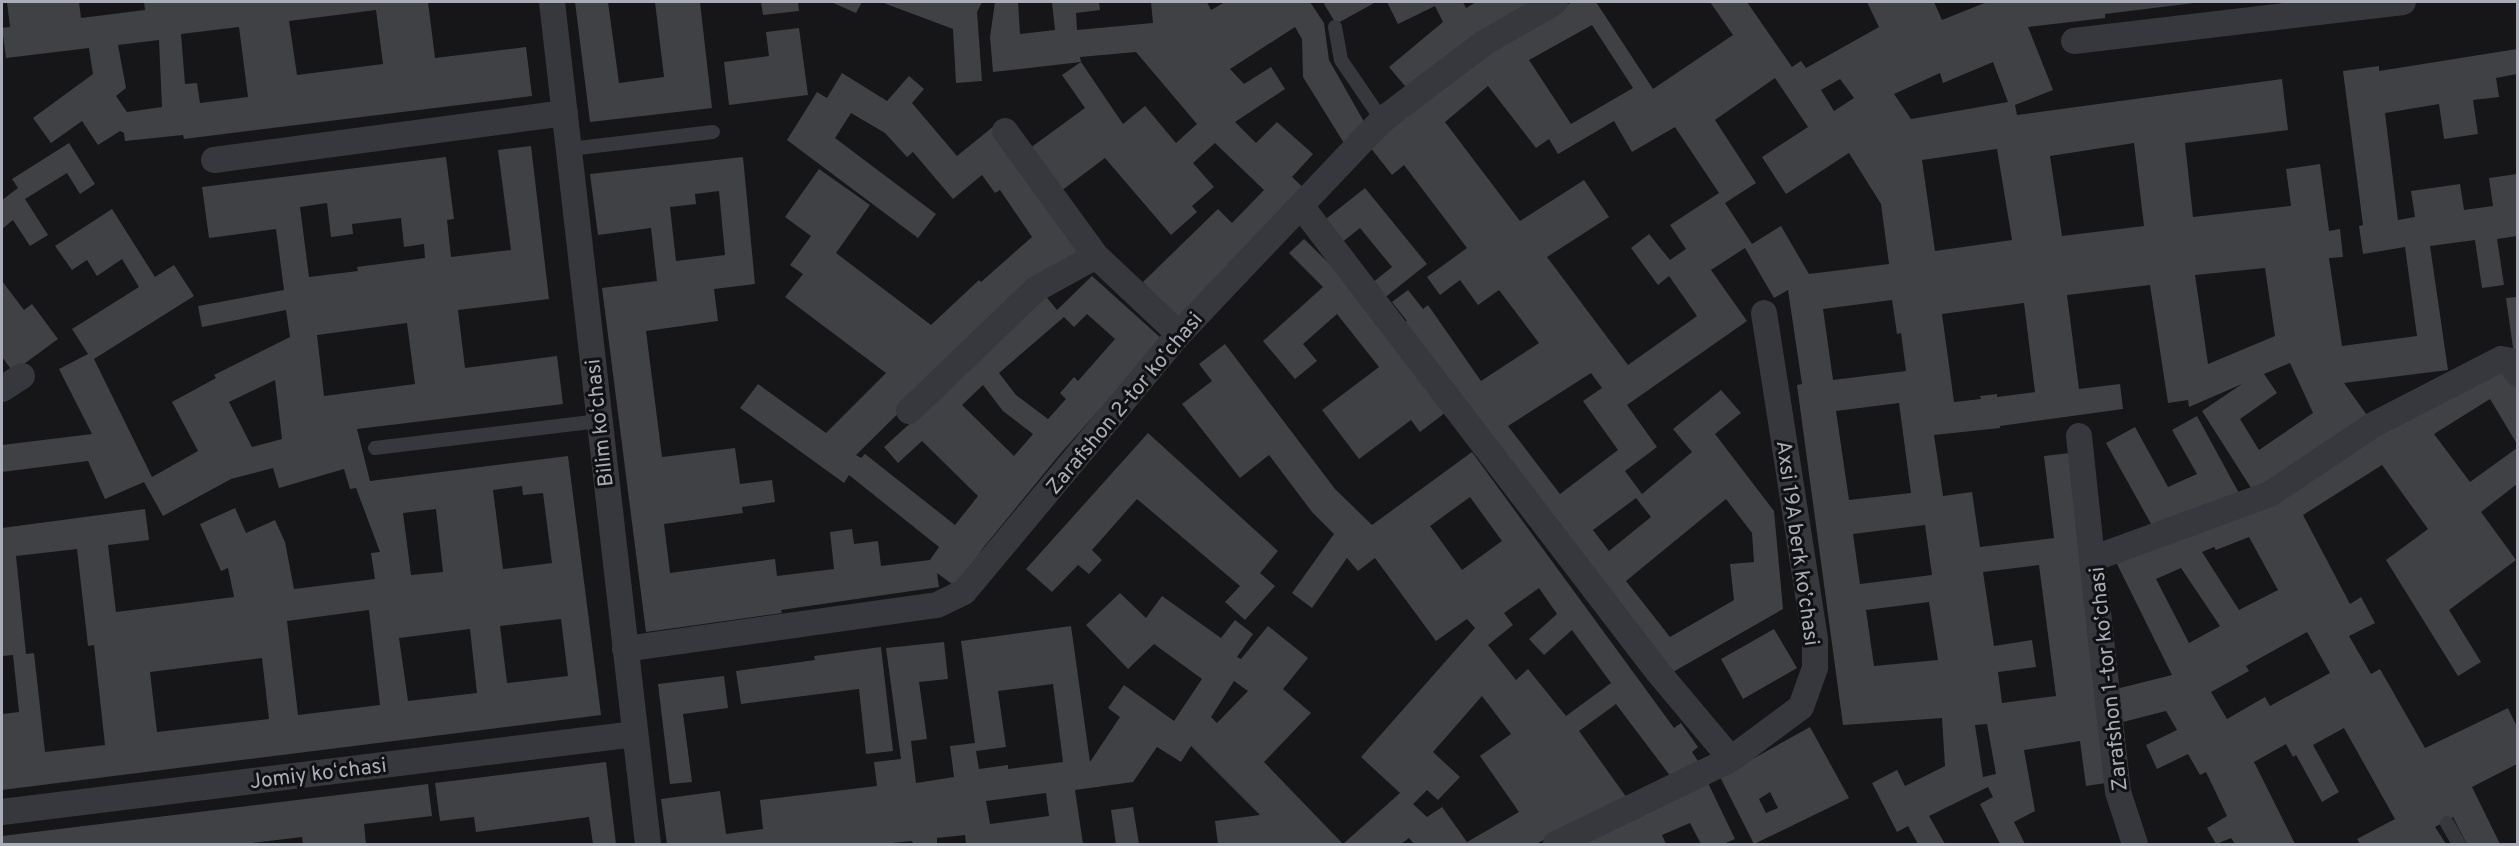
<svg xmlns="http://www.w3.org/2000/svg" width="2519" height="846" font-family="Overpass,sans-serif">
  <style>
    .building { fill: #404145; fill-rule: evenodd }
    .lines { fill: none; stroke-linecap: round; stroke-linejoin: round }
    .lane { stroke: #37383d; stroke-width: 14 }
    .street { stroke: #37383d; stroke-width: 26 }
    .labels { text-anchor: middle; stroke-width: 6; stroke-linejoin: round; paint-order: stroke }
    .street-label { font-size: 21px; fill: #a8adb8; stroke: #111113 }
  </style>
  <rect width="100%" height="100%" fill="#161618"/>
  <path class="building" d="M7,2h72l2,16 64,-8 -1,-8h284l7,56 91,-11 6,49 -348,43 -1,-4 -58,6 -1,-8 -4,-2 -22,14 -16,-24 -31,22 -18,-25 60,-44 -4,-26 -83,10 -4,-30 8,-1zM376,10l7,54 -86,11 -8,-54zM239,27l9,70 -48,6 -3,-20 -12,1 -4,-50zM159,40l3,67 -35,5 -11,-16 10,-8 -8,-43z
    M575,2h33l11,81 45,-6 -9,-75h45l12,106 -122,14z
    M761,2h37l1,9 -36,4z
    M831,2h31l-6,11z
    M881,2h101l-5,10 5,69 -26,2 -3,-54z
    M995,2h23l2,32 35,-4 -3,-28h47l1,8 -24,3 1,17 76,-7 -2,-21h56l4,8 14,-8h85l14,21 5,37 38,67 -20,21 -44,-71 -1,-38 -7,-12 -65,42 14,15 27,-17 14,22 -50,33 21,21 21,-21 36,32 -21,23 15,14 -127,129 -37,-38 75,-73 14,14 32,-33 -49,-47 -22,20 21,24 -22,19 5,6 -26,23 -66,-77 -48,36 -31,-43 59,-43 -23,-33 19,-13 -88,10 -3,-35zM1136,52l61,72 -21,19 -31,-37 -22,18 -42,-62 -1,-5z
    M1323,2h53l-40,22z
    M1387,2h76l3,6 10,-6h66l-132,90 -21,-25 54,-45 -8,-16 -37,18z
    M1572,2h24l57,87 80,-54 -23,-33h37l45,65 9,-6 5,7 73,-41 -12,-25h67l8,18 45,-18h215l-97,12v4l-77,9 25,63 -38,15 2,10 265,-36 6,51 -103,13 8,74 98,-11 -5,-37 34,-5 9,67 11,-2 3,28 -14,1 13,88 75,-10 -12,-89 -42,7 -4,-28 4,-1 -20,-154 36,-5v5l138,-22v25l-21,4 3,19 -26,3 5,34 -34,5 -5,-35 -54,9 13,107 17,-3 -4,-26 49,-7 4,26 29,-4 -4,-28 28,-4v62l-20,3 7,46 -22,3 -7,-48 -45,6 18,124 -104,13 25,35 -116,73 -51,-80 40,-27 -53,23 -1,-7 -20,3 -18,-118 -83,10 12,94 41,-5 3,25 -123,17v2l-66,7 9,61 29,-4 8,55 74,-9 -10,-82 26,-3 42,329 -26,4 -6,-45 -56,9 11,61 -21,11 11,22h-25l-20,-40 13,-7 -5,-10 -59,29 16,28h-27l-10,-18 -11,6 -25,-49 25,-13 8,16 40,-20 -3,-48 -99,7 -46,-340 5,-1 -14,-94 -14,8 -29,-50 -34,22 36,51 -120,84 30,42 -32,24 17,23 50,-42 -19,-23 48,-39 20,23 -26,21 59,77 9,98 -117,67 -262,-353 3,-2 -15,-19 16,-12 15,19 5,-4 53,76 58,-38 -40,-53 -21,15 -18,-25 -20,15 -13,-18 40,-29 -63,-83 -12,10 -22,-28 119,-99zM1592,25l41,63 -62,36 -42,-64zM1993,62l15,40 -97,17 -17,-25 46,-21 3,10zM1775,78l33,49 -46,30 24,37 63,-41 32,51 8,60 -80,10 -28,-48 -29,18 -27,-41 31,-20 -41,-63zM1840,79l14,19 -20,13 -13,-21zM1488,86l48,62 13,-9 9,15 56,-33 18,31 43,-25 44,66 -49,32 16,24 -16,11 -21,-26 -18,14 27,37 11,-9 28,40 -69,49 -81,-108 62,-40 -25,-37 -64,41 -75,-99zM2134,143l10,83 -82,10 -12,-80zM1997,149l15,91 -77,11 -13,-91zM2265,268l10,68 -67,28 -13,-89zM1892,300l5,34 4,-1 5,38 -73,9 -10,-71zM2024,303l11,89 -38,5v-3l-17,2 1,3 -27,3 -12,-88zM2290,363l23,50 -54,37 -19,-31 37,-26 -13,-19zM1591,373l11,15 -19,13 35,49 -58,44 -52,-68zM1899,403l12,90 -62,7 -13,-89zM1636,498l15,19 -42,34 -16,-21zM1726,499l26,34 2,29 -24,2 4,36 -64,37 -44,-56zM1925,525l7,50 -72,9 -7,-50zM2039,565l17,131 -54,7 -4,-31 38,-5 -4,-27 -38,6 -11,-74zM1929,602l9,58 -64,6 -8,-56zM1987,724l9,50 -13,3 -8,-52z
    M799,28l9,67 -79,10 -5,-43 45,-6 -3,-24z
    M842,73l45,28 22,-25 15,13 -12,14 45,53 37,-30 88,123 -145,126 -81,80 5,3 4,-4 90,71 23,-29 -56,-55 -24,22 -14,-16 86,-78 74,-75 13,16 35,-34 70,63 -102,115 -77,94 -27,39 -19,-14 2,14 -158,23 1,3 -136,19 -44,-344 55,-7 -6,-53 -53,7 -8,-61 153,-17 12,127 -41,5 4,32 -72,10 16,126 73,-9 5,36 32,-4 3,22 -33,5 1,6 -79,11 6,49 105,-14 2,17 57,-7 -4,-37 22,-3 2,15 24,-3 3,25 49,-6 9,-13 -90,-72 -5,8 -104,-75 18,-24 68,49 60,-60 -101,-76 18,-23 -13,-9 21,-29 -26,-19 34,-48 51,36 -34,48 95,72 48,-45 2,2 51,-45 -32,-47 -5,3 -13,-18 -29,24 -40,-47 -6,5 -22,-24 -34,-20 -16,25 101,76 -18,24 -131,-98 30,-48 10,6zM719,191l6,64 -49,6 -6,-54 26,-3 -1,-10zM1087,314l28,25 -37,42 -4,-4 -14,16 6,6 -18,20 -32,-24 -17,-22 65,-56 10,10zM983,385l20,26 30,23 -19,22 -52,-51z
    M69,143l26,41 -15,10 -13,-21 -42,26 23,36 -18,11 -17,-26 -11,9v-29l16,-12 -6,-9z
    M531,146l18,153 -91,11 7,58 92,-12 6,48 -206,25 13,52 198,-25 33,259 -599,75v-76l17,-2 -6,-57 -11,1v-128l143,-19 4,31 -41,5 8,67 118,-15 -6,-29 -7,3 -21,-47 35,-16 11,25 29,-13 10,22 9,47 81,-10 -4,-26 9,-1 -24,-64 -6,1 -6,-20 -65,19 -6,-20 -42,11 -68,37 -19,-34 -39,17 -17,-38 -86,11v-27l90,-11 -33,-65 29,-15 -16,-25 67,-42 -17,-28 -25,17 -10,-16 -15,10 -17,-24 57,-37 43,68 19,-12 20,31 -100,63 58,118 46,-26 -26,-49 44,-24 -2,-3 76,-38 -4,-27 -84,17 -4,-21 86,-16 -8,-61 -67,9 -7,-51 244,-30 8,62 -7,1 4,37 60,-7 -13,-100zM327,203l4,34 22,-3 -1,-10 49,-6 3,29 20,-3 1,14 -68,9 1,4 -49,6 -9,-70zM407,323l8,61 -91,12 -7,-61zM275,380l7,59 -30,8 -23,-45zM522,486l1,9 20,-2 9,70 -49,6 -10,-79zM436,509l7,63 -32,3 -8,-62zM77,549l11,97 6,-1 11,100 -60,7 -11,-99 -8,1 -10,-98zM369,610l11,95 -82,10 -11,-94zM561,619l7,57 -61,7 -7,-57zM470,629l7,64 -69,8 -9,-63zM262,658l7,61 -112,13 -7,-60z
    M1365,188l62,76 -44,35 -12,-15 21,-17 -32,-39 -20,16 -18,-22z
    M1304,239l35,34 107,139 -26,20 -9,-12 -52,39 -37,-49 57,-43 -42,-53 -34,30 14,17 -22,18 -32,-38 60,-54 -34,-34z
    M2,281l22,29 8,-6 26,35 -45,33 -11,-15z
    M2517,297v58h-3l-8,-57z
    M1225,344l110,145 37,36 100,-73 202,276 7,-5 17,24 -6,5 8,12 -29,13 -55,-73 -37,27 48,67 -91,46h-122l-5,-6 -8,6h-58l57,-51 -39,-36 114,-129 -8,-9 -31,22 -61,-83 -17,13 -11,-13 -35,50 -20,-15 42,-59 -22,-22 -43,-57 -29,23 -58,-74 30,-23 -13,-17zM1470,497l32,44 -40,29 -32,-44zM1539,588l18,26 -28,25 15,16 28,-25 39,53 -45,33 -38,-47 -12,11 -28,-35 25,-20 -9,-12zM1482,696l29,38 -31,22 39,56 -52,30 -25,-35 -15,10 -14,-13 14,-14 11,10 22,-23 -27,-25z
    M2506,362l11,19v63l-27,-45 -56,35 36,48 47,-34v36l-36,28 35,48 -67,50 32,52 -23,14 -72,-116 42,-31 -46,-64 -79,50 47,89 11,-7 14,26 -26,13 22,38 9,-5 45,79 83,-40 9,19v37l-45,23 28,57h-33l-14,-27 -18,10 11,17h-86l-3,-5 38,-20 -51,-91 -31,17 26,47 -17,10 -26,-47 -3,2 -7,-13 -32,18 41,82h-60l-4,-6 -15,6 -9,-16 20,-12 -21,-44 -6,3 -12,-21 -31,15 -11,-24 31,-15 -11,-19 -43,11 -7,-33 56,-14 -56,-113zM2249,537l29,53 -39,20 -37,-58 12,-5 2,3zM2181,568l39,58 -31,17 -33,-64zM2307,632l23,41 -60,33 -5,-9 -38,22 -16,-27 38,-21 -3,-5z
    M2197,416l43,79 -85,36 -49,-88 29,-16 33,60 29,-13 -25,-44z
    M1148,433l130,118 -18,22 15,13 -30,34 -20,-18 15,-16 -103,-87 -45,51 10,10 -13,14 -11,-9 -26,27 -26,-23z
    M1120,593l26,25 16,-22 59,42 14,-18 18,14 -16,23 4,2 27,-33 40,32 -25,31 28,24 -47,49 79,82h-125l-3,-23 45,-6 -69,-69 -10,16 -24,-15 -24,35 -58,8 8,54h-117l-1,-9 -28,3v6h-24l-1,-3 -30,3h-215l-6,-45 59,-8 6,43 37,-5 -3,-29 117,-14 -3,-24 27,-3 -15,-111 58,-6 4,37 -29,3 8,57 -16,2 5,42 38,-6 -4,-31 25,-3 -14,-102 110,-15 19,136 30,-45 -12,-9 16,-23 50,36 28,-42 -48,-35 -26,25 -42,-44zM1234,681l14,10 -31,32 -6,-6zM1053,684l10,78 -55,7v-4l-29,4 -3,-18 30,-4 -8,-56zM1046,793l3,23 -59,8 -4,-23z
    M1774,629l23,39 -54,31 -22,-40z
    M881,647l12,104 -27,3 -7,-65 -118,15 -5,-33 79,-11 -1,-4z
    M724,676l4,32 -45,6 9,68 -22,2 -12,-100z
    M1810,727l39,71 -95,46 -34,-67zM1770,792l8,16 -12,5 -7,-14z
    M606,762l10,82h-23l-4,-27 -113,15 -2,-15 -34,4 -5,-38z
    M1708,783l27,56 -12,5h-22l-11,-21 -28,12 4,9h-91z
    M428,784l4,32 -68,8 2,20h-63l-1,-7 -59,7h-241v-8z
    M1133,807l6,37h-23l-5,-34z"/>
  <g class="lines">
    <path class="lane" d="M1335,27l6,33 41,60
      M570,149l143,-17
      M375,448l224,-27
      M2447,823l12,21"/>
    <path class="street" d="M552,2l96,842
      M2074,41l329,-39
      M1005,131l91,125
      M214,160l351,-47
      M1301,206l357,466 73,87
      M2,389l20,-13
      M909,411l127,-122 60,-33 83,78
      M2079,436l13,123
      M625,649l312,-44 27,-13 215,-258 203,-214 102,-77 71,-41
      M2,812l633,-78
      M1556,844l175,-85 70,-52 14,-39v-29l-51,-326
      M2135,844l-17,-52 -26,-233 178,-65 103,-69 128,-66 7,1 10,14"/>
  </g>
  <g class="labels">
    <g class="street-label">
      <text transform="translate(1124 403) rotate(-50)" y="7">Zarafshon 2-tor koʼchasi</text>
      <text transform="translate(599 423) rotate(-96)" y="7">Bilim koʻchasi</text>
      <text transform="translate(1798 543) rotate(82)" y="7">Аxsi 19А berk koʼchasi</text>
      <text transform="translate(2108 679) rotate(-96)" y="7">Zarafshon 1-tor koʼchasi</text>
      <text transform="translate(318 773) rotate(-7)" y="7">Jomiy koʻchasi</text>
    </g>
  </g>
  <rect width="2519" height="846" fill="none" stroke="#a8adb8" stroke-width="6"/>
</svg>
